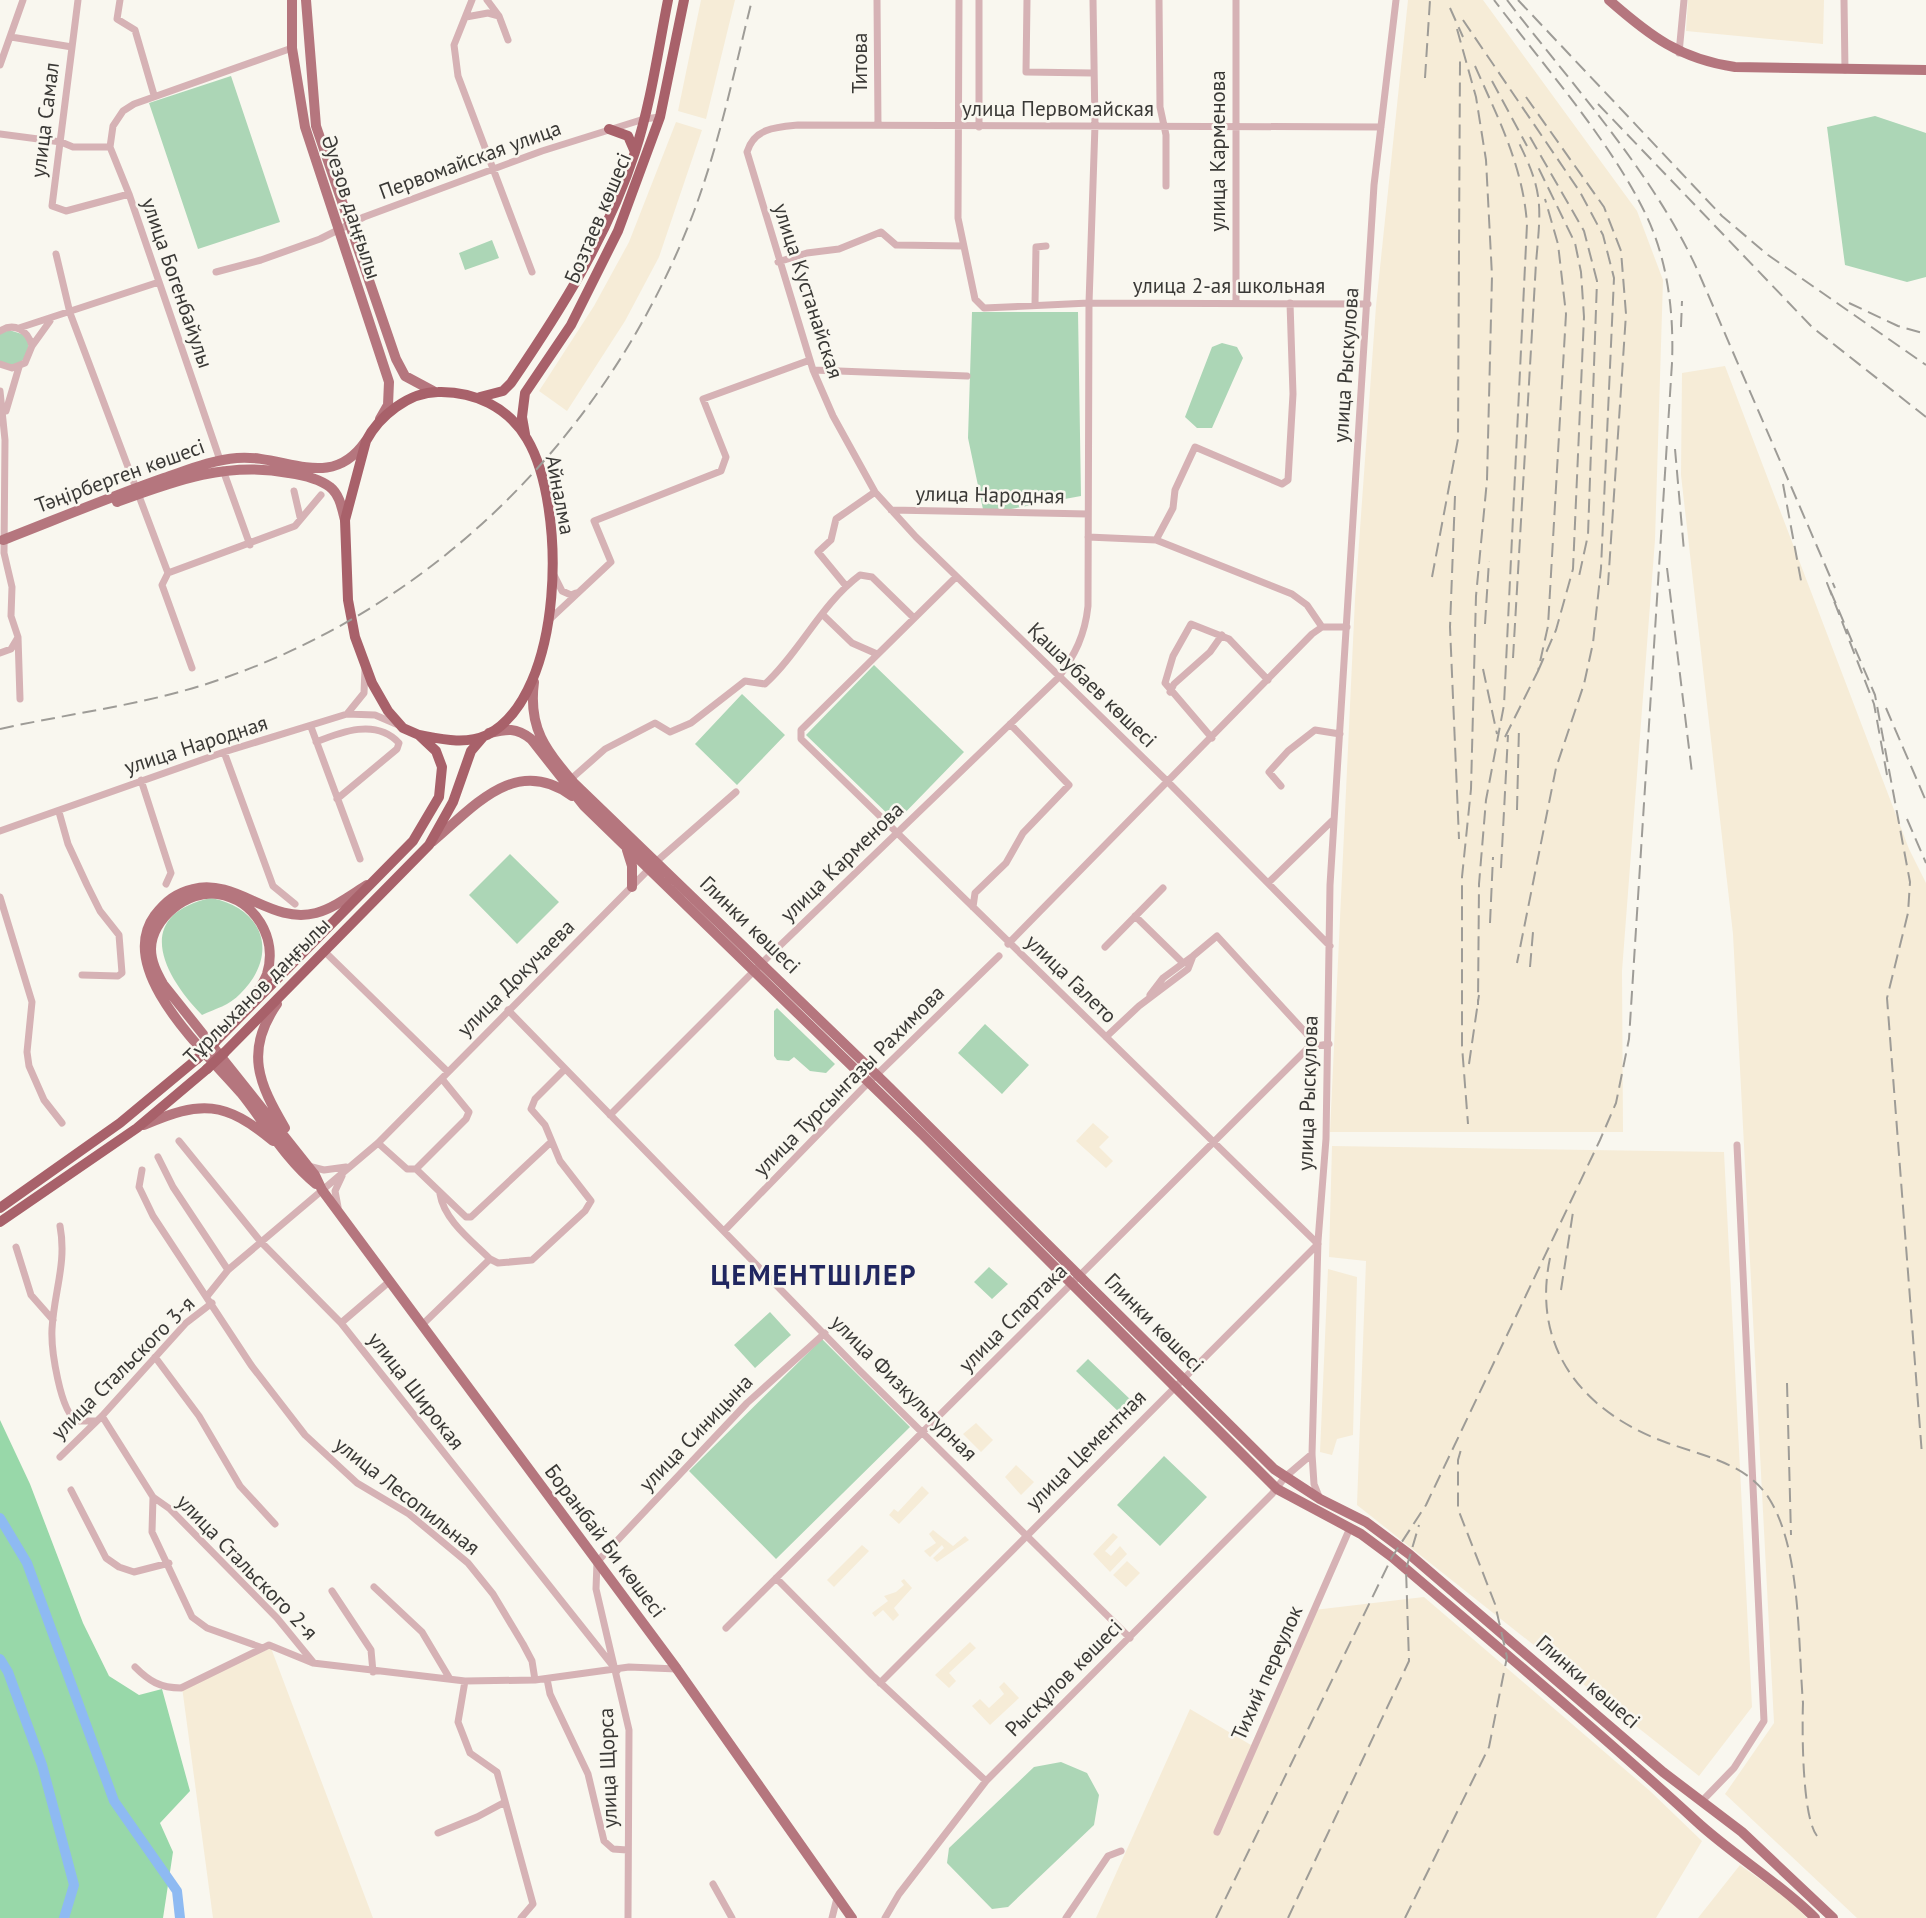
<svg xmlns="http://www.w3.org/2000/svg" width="1926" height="1918" font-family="'PT Sans',sans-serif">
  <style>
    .industrial { fill: #f6ecd7 }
    .green { fill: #acd6b6 }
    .forest { fill: #98d8a9 }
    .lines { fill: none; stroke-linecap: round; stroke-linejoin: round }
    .river { stroke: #8ebaf2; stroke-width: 10 }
    .minor { stroke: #d6b2b5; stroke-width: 7 }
    .major { stroke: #b5767e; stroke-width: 10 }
    .highway { stroke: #a8616a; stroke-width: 10 }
    .rail { stroke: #9e9c97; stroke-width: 2; stroke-dasharray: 14 7; stroke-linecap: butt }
    .highway-bridge { stroke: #a8616a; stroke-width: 10 }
    .labels { text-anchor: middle; stroke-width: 5; stroke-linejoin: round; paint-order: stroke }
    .street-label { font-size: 21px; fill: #3a3936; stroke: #f9f7ef }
    .district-label { font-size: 28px; font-weight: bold; letter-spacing: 2px; fill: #212760; stroke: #f9f7ef }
  </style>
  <rect width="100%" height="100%" fill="#f9f7ef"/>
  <path class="industrial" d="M701,0h34l-29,119 -28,-8z
    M1408,0h75l154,211 26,69 -8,260 -33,431 1,161h-293l25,-533 21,-293z
    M1688,0h136l-1,44 -137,-13z
    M676,122l26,8 -43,127 -34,64 -58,90 -28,-20 55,-85 35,-64z
    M1725,366l184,483 17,34v1035h-69l-132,-124 49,-71 -41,-789 -52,-459 1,-102z
    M1093,1123l16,14 -10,10 14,14 -7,7 -30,-27z
    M1332,1146l392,6 28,555 -53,69 -342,-271 9,-244 -37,-4z
    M1328,1269l29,8 -4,158 -16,4 -5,16 -12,-3z
    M976,1423l17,17 -12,12 -18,-18z
    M1016,1465l18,17 -13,13 -16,-18z
    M922,1486l7,7 -30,31 -10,-9 5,-6 4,3z
    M933,1530l20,16 12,-10 4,4 -32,22 -4,-4 11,-10 -2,-3 -12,12 -6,-6 12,-8 -7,-9z
    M1113,1533l5,4 -13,14 6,5 9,-10 7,8 -17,18 -17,-18z
    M862,1545l7,6 -35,36 -7,-7z
    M1127,1561l13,12 -14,14 -13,-12z
    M904,1579l8,9 -18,20 5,7 -6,6 -10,-11 -8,7 -3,-4 16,-12 -4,-5 12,-4 8,-7 -3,-4z
    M1424,1597l226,194 52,50 -46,77h-560l94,-209 61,36 63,-135z
    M970,1642l6,6 -27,25 7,8 -7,7 -14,-13z
    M271,1648l102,270h-160l-31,-231z
    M1004,1682l15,16 -29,27 -18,-19 8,-7 9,9 15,-14 -5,-7z
    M1740,1865l49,35 18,18h-109z"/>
  <path class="green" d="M231,76l49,146 -82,27 -49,-146z
    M1875,116l51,17v144l-19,5 -62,-17 -18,-138z
    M492,240l7,18 -34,12 -6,-17z
    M972,312h106l3,184 -97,18 -16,-76z
    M9,330l16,5 4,7 -2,15 -12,9 -15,-4v-28z
    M1222,343l15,4 6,11 -31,70h-15l-12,-11 27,-70z
    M874,665l90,87 -68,70 -90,-87z
    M742,694l43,41 -48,50 -42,-41z
    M510,854l49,48 -42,42 -48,-49z
    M211,898c53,10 69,57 29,96 -10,11 -25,15 -38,21 -39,-40 -70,-100 9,-117z
    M777,1008l58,56 -9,9 -16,-2 -16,-14 -5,4 -12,-1 -3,-4v-45z
    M985,1024l44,41 -27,29 -44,-41z
    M989,1267l19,17 -16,15 -18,-17z
    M770,1312l21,23 -36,33 -21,-23z
    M822,1339l88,88 -134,132 -87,-88z
    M1088,1359l45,43 -12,12 -45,-43z
    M1164,1456l43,41 -47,49 -43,-41z
    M1061,1762l26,11 12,22 -5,30 -86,82 -16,2 -45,-46 2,-15 85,-81z"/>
  <path class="forest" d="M0,1420l30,64 53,139 26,53 30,19 23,-6 28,102 -30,32 13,29 -10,66h-163z"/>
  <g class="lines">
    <path class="river" d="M0,1518l27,45 87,238 63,90 3,27
      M0,1659l8,13 34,93 32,120 -10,33"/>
    <path class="minor" d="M78,0l-26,206 14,5 63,-17
      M120,0l-3,19 18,11 19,65
      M472,0l-18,45 4,31 74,196
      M487,0l12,16
      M877,0l1,125
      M959,0l-1,218 17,81 9,9 105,-5 279,1
      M1027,0l-1,72 66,1
      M1159,0l1,107 6,28v51
      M1844,0l1,70
      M466,17l22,-4 11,3 9,24
      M11,37l61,10
      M1679,53l5,-53
      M0,65l23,-65
      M979,127v-127
      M0,134l61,8 12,5h37
      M56,254l14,59 98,260 127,-47 26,-31
      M778,262l29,-9 32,-4 42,-17 15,13 67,1
      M216,272l45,-12 59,-21 44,-22 178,-66 102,-32 16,-2
      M1236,302v-302
      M1035,304l1,-57 10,-1
      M19,328l140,-46
      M0,331c14,-9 28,-1 32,15l-7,17 -13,5 -12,-4
      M32,346l18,-25
      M813,370l154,6
      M0,391l5,49 -1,113 8,34 -1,29 7,21 2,62
      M6,411l13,-44
      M220,460l-91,-266 -19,-47 3,-21 10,-15 11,-7 158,-56
      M223,470l27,75
      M294,491l6,26
      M891,510l197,4
      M1088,537l68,3 136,54 15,11 15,22
      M1156,540l17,-32 2,-18 20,-43 87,37 6,-4 5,-86 -3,-91
      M168,573l-6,12 30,83
      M554,575l8,16 9,4 5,-2
      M846,586l-28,-34 13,-12 5,-21 39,-27
      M823,615l29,28 25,11
      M548,621l63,-59 -17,-41 127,-50 5,-14 -23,-58 107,-39
      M0,653l11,-4 6,-10
      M1170,692l4,-8 36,-32 12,-17
      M347,714l17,-21 1,-24
      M311,727l49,132
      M1212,738l-47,-55 8,-27 18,-32 38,15 39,41
      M316,742c25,-10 60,-24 83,1l-2,6 -60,50
      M224,752l49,134 22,18
      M571,779l34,-30 50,-26 15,9 21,-9 54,-42 20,3c35,-32 56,-80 95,-109l12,2 42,41
      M141,780l30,93 -5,11
      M1281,786l-12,-14 19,-21 27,-21 25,4
      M59,812l9,32 19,41 13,26 19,24 3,38 -4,3 -36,-1
      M0,831l224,-79 123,-38 28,1 21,9
      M1268,883l66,-64
      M0,897l32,105 -5,50 2,14 15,34 18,23
      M973,907l2,-14 31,-30 17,-30 46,-48 -59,-61
      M1135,916l47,46
      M1008,944l304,-310 10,-7h25
      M1330,946l-162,-164 -252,-245 -41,-45 -42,-76 -20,-46 -66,-218c7,-24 29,-25 51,-27l583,2
      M1105,947l58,-59
      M324,951l124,121
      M1150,995l13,-17 30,-22
      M508,1010l352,361 270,267
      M1106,1037l33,-31 49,-37 5,-13 24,-20 99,108
      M610,1115l156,-156 292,-281c17,-23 27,-43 30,-72l1,-303 6,-178 -2,-125
      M179,1141l82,101 80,81 276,348
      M378,1143l29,26h9l50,-50 3,-7 -27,-33
      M158,1157l15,30 55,83
      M308,1166l16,4 22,-3
      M416,1169l50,48h5l80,-75
      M142,1170l-3,17 14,29 98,149 54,70 52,48 52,31 59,49 25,31 30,50 9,17 3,19
      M440,1194c4,26 32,47 50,65l8,4 34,-3 53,-49 6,-10 -31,-40 -15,-36 -14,-16 4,-10 30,-30
      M338,1207l-3,-16 7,-15
      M60,1226c7,37 -6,66 -8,103 -1,20 8,83 25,92h19
      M724,1231l138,-142 137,-133
      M16,1247l15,48 22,25
      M208,1295l20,-25 150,-127 279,-282 79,-69
      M341,1323l49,-42
      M422,1325l68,-66
      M155,1357l44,59 41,70 35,38
      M102,1416l51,81 17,12 107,109 36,44
      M60,1457l42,-41 84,-93 26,-20
      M71,1490l35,68 13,9 15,5 35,-9
      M153,1497l-1,35 40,85 15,11 53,19
      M1320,1499l-6,-15 -2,-30 6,-213 8,-102 4,-254 44,-700 22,-185
      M776,1578l96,97 114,106
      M374,1587l48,45 28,47
      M332,1591l39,59 2,22
      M726,1628l583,-581 20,-3
      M135,1667c14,14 25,21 46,21l88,-43 44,18 152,18 70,-1 94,-13 48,2
      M547,1679l3,15 38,80 16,67 9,8 14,1
      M465,1681l-7,41 12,31 27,19 36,132 -12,14
      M880,1683l438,-439 -517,-505v-9l155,-153
      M1703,1800l31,-32 30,-47 -27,-576
      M1217,1832l133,-304
      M438,1833l39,-16 28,-15
      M713,1884l19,34
      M628,1918l1,-188 -33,-141 1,-27 150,-159 78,-70
      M832,1918l5,-20
      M885,1918l14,-24 87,-113 286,-287 13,-17 27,-23
      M1066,1918l42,-62 13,-5"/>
    <path class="major" d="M292,0v48l13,79 84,255 -1,23 -8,14
      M306,0l10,126 80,233 9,17 28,15
      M1609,0c41,36 71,59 126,67l191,3
      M117,502c57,-21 110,-41 172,-29 14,2 29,5 41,14 10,8 12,22 15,33
      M3,540c54,-21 107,-43 161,-62 24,-8 48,-18 73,-20 48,-4 93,34 128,-16
      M534,682c-6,45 11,68 40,101l311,300 389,386 46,30 46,23 43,32 254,218 79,60 91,86
      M489,733c18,-4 27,-6 42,6l53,67 338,328 355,355 84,45 31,23c102,87 205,173 304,264 38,35 83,61 119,97
      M432,842c41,-34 83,-88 140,-46
      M627,850l5,16v21
      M251,1002c5,-9 13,-19 16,-28 11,-36 -12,-74 -49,-80 -30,-5 -67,25 -67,55 0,13 6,24 12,35l152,191 7,15 355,479 175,249
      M277,1004c-33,47 -18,80 8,124
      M144,1125c57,-25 81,-24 129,16
      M316,1184c-30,-24 -51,-61 -75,-91 -34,-40 -127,-122 -86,-178 11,-14 21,-22 38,-26 44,-11 78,36 123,24 18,-5 35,-18 51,-28"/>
    <path class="highway" d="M609,129l19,7 7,16
      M480,397l23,-6 8,-8c49,-72 97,-147 124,-231 16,-49 23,-102 33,-152
      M525,434l-3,-17 3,-24 46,-68 47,-94 42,-114 24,-117
      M215,1042l198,-201 26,-44 3,-30 -6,-16 -17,-16 -16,-7 -15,-17 -16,-28 -17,-46 -7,-37 -3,-80 21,-79c13,-25 43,-49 72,-49 36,-1 70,15 89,47 40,67 38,256 -40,296 -22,10 -46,4 -68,0
      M224,1053l205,-208 24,-43 18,-51 12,-14
      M0,1208l120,-85 77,-64
      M0,1222l137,-94 70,-59"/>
    <path class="rail" d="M1507,0c66,86 144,170 190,269l138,319
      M1518,0l204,216 46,39 158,110
      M1450,8l13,29
      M1463,20l117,172 23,43 11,43 -13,290 -8,75 -9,41 -28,84 -39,195
      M1457,29l19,68 10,63 6,116 -5,204 -11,116 -5,193 -9,88v169l6,78
      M1475,66c23,52 48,100 52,158l-23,481 -18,95 -7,84 -1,121
      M1425,78l5,-78
      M1492,81l35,65
      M1526,97l78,110 17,44 5,63 -18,271
      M1598,104l214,223 114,90
      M1530,137l54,94 13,50 -9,254 -10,46
      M1849,303l49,23 28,8
      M1681,327l1,-26
      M1675,449l9,102
      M1783,484l19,102
      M1455,496l-5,131 9,212
      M1667,568l25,205
      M1432,577l26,-138 2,-378
      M1485,624l4,-63
      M1513,658l23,-395c5,-58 8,-70 -19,-124
      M1483,669l14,65
      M1538,671l18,-41 17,-61 11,-252 -3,-45 -6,-29 -37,-76
      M1886,708l40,93
      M0,729c76,-17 153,-25 227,-52 217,-77 384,-250 466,-463 26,-69 41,-142 59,-214
      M1505,737l33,-66 10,-45 18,-312 -8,-70 -13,-45
      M1887,775l-13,-71 -47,-121 48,112 35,187 -2,31 -21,85 35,457
      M1517,810l2,-83
      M1907,819l19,44
      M1501,868l7,-133
      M1490,923l3,-66
      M1530,967l3,-35
      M1469,1064l10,-69
      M1550,1258c-19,90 33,154 115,184 37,14 83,21 105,58 31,51 28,143 33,203 -1,27 -1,114 14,133
      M1561,1290l12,-78
      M1787,1383l4,152
      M1216,1918l176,-361 34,-52 174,-365 16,-37 13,-64 43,-676c2,-49 -4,-101 -25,-146 -34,-73 -103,-151 -153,-217
      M1288,1918l121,-257 -3,-92 13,-44
      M1405,1918l84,-171 18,-90 -12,-53 -37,-95v-49l4,-14"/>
    <path class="highway-bridge" d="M197,1059l18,-17
      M207,1069l17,-16"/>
  </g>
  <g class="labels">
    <g class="street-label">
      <text transform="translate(860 63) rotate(-90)" y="7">Титова</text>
      <text x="1058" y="116">улица Первомайская</text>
      <text transform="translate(45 120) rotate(-83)" y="7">улица Самал</text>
      <text transform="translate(1218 151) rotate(-90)" y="7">улица Карменова</text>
      <text transform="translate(470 160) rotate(-20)" y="7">Первомайская улица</text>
      <text transform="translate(351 207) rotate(72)" y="7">Әуезов даңғылы</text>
      <text transform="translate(598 218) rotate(-67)" y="7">Бозтаев көшесі</text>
      <text transform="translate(177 283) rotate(71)" y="7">улица Богенбайулы</text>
      <text x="1229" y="293">улица 2-ая школьная</text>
      <text transform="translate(808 291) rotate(72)" y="7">улица Кустанайская</text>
      <text transform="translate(1346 365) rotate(-86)" y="7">улица Рыскулова</text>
      <text transform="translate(120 476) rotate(-20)" y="7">Тәңірберген көшесі</text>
      <text transform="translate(560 495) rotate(79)" y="7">Айналма</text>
      <text transform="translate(990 495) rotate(1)" y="7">улица Народная</text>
      <text transform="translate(1092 685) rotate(44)" y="7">Қашаубаев көшесі</text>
      <text transform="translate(196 745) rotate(-18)" y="7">улица Народная</text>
      <text transform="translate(842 862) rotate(-44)" y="7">улица Карменова</text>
      <text transform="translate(750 925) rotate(44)" y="7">Глинки көшесі</text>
      <text transform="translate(516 978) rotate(-45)" y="7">улица Докучаева</text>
      <text transform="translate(1071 979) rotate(44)" y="7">улица Галето</text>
      <text transform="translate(257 991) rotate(-45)" y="7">Тұрлыханов даңғылы</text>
      <text transform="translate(849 1081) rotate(-45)" y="7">улица Турсынгазы Рахимова</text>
      <text transform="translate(1308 1093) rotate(-88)" y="7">улица Рыскулова</text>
      <text transform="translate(1013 1318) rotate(-45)" y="7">улица Спартака</text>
      <text transform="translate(1154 1323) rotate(45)" y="7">Глинки көшесі</text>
      <text transform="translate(123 1368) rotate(-45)" y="7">улица Стальского 3-я</text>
      <text transform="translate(904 1388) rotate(45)" y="7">улица Физкультурная</text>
      <text transform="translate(416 1391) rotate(52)" y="7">улица Широкая</text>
      <text transform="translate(696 1433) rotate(-46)" y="7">улица Синицына</text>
      <text transform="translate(1086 1450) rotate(-45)" y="7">улица Цементная</text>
      <text transform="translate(407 1496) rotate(38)" y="7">улица Лесопильная</text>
      <text transform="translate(605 1541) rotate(53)" y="7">Боранбай Би көшесі</text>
      <text transform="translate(247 1567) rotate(46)" y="7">улица Стальского 2-я</text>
      <text transform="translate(1267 1673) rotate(-66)" y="7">Тихий переулок</text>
      <text transform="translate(1064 1678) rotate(-45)" y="7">Рысқұлов көшесі</text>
      <text transform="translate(1588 1682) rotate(41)" y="7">Глинки көшесі</text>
      <text transform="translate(608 1768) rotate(-92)" y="7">улица Щорса</text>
    </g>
    <g class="district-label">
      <text x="814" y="1285">ЦЕМЕНТШІЛЕР</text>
    </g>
  </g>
</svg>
